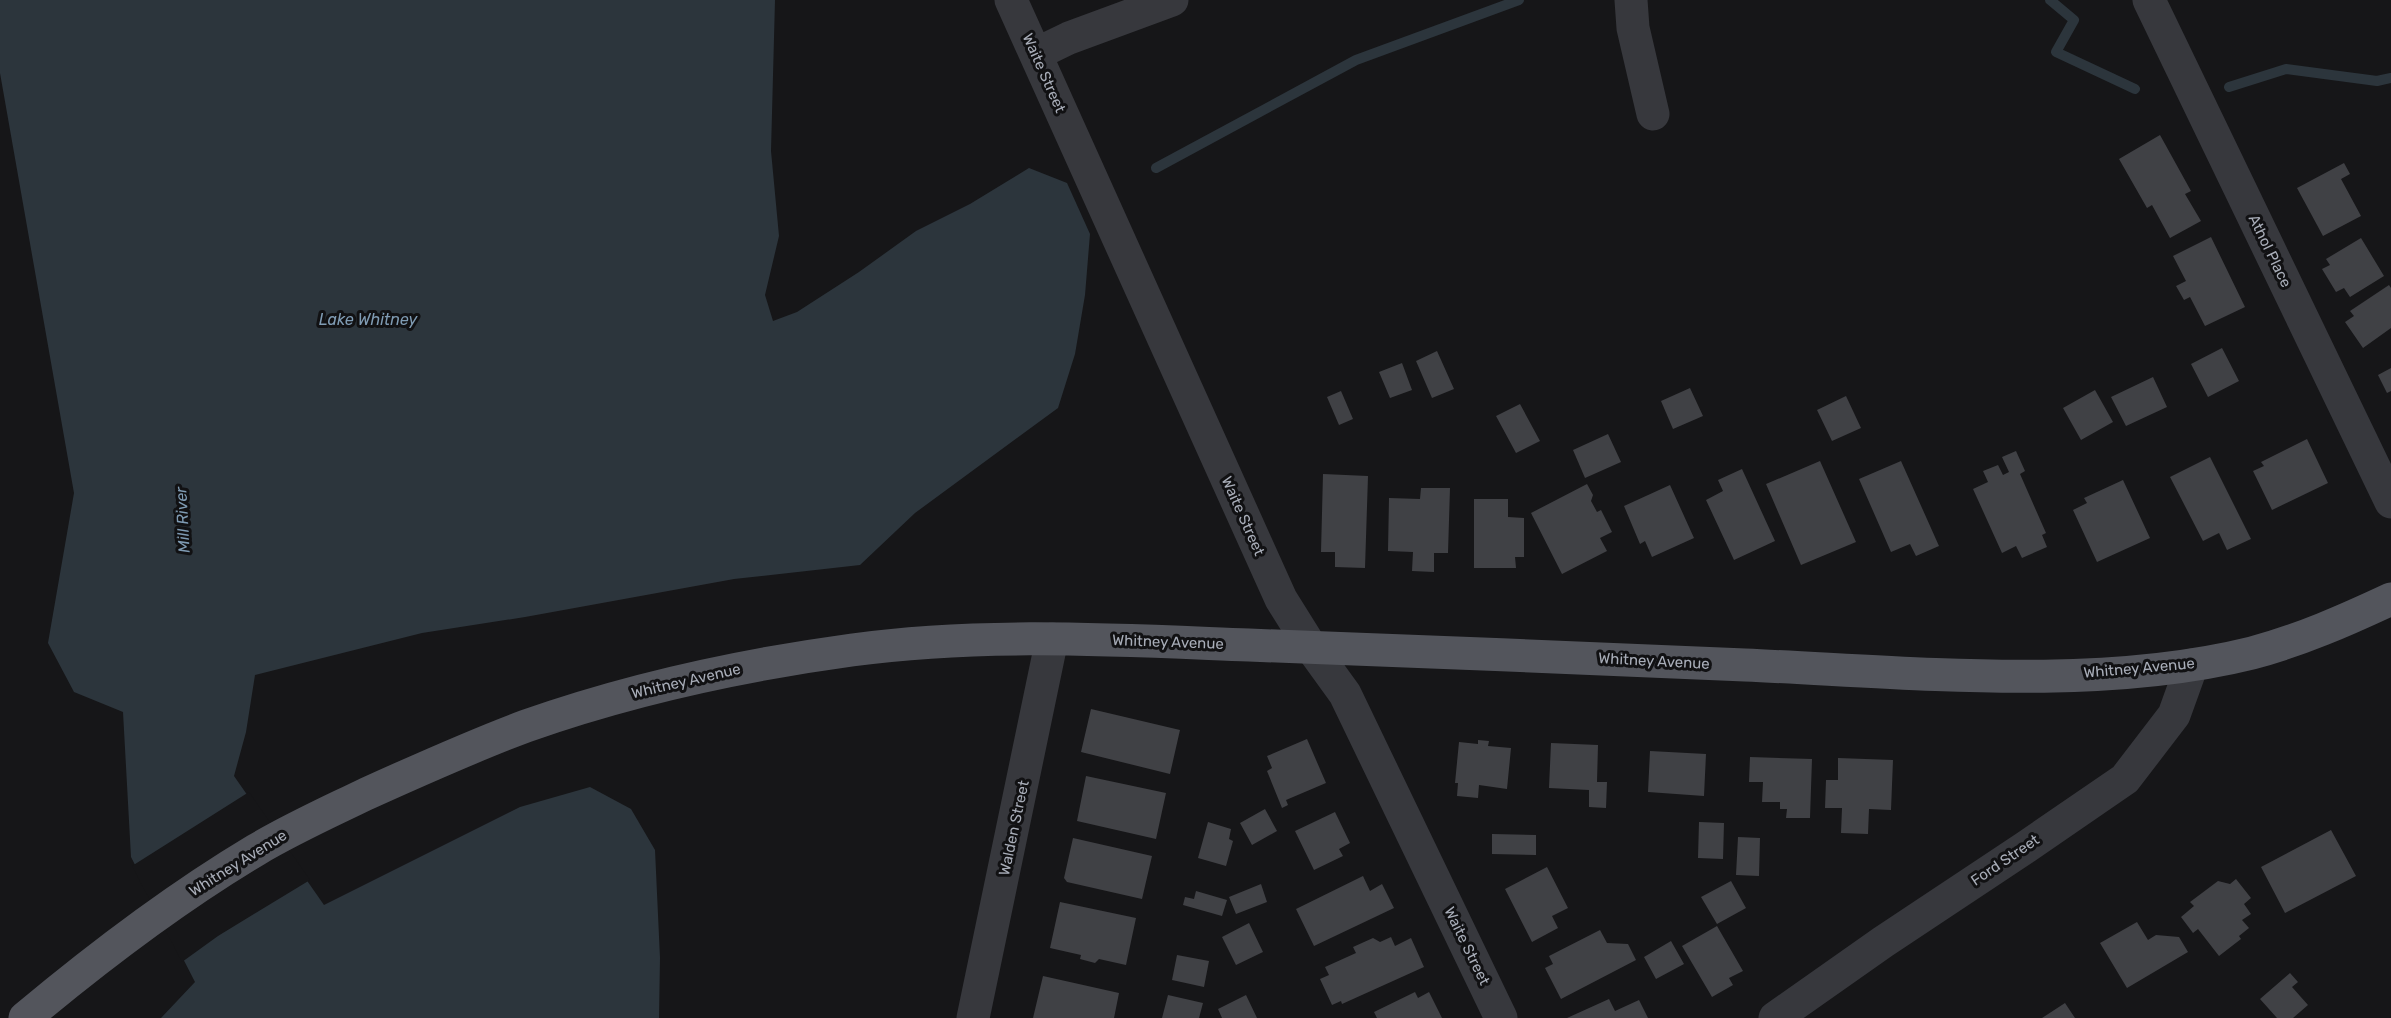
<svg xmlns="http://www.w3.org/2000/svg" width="2391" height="1018" font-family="Rubik,sans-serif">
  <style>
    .water { fill: #2c353c }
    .pier { fill: #161618 }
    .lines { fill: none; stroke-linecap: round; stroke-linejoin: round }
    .stream { stroke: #2c353c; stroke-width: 10 }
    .building { fill: #404145 }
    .minor { stroke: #37383d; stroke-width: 33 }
    .major { stroke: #53555c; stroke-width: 33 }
    .labels { text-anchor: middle; stroke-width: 6; stroke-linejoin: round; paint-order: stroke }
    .street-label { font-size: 15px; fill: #a8adb8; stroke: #111113 }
    .water-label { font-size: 16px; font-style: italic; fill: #7f9bb3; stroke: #111113 }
  </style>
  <rect width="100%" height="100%" fill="#161618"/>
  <path class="water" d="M0,0h775l-4,151 8,85 -14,59 8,26 24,-9 62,-40 57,-41 54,-27 59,-36 38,15 23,51 -5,61 -10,59 -17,54 -143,105 -55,52 -126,14 -209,38 -103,16 -167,42 -9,57 -12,44 90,129 196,-98 70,-20 41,22 24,41 5,108 -1,60h-498l34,-36 -64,-125 -8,-145 -49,-20 -26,-49 26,-150 -74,-420z"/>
  <path class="pier" d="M249,792l61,88 -92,56 -36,26 -50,-96z"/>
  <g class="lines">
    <path class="stream" d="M2050,0l24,20 -18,32 79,37
      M2229,87l57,-18 91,12 14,-3
      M1156,168l200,-108 163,-60"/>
  </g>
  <path class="building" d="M2160,135l31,56 -6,3 16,27 -31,17 -18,-33 -5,3 -28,-49z
    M2344,163l6,11 -9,5 20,37 -38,20 -26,-48z
    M2211,237l34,70 -40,19 -15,-29 -6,3 -8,-14 10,-5 -13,-25z
    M2361,238l23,38 -34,21 -6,-9 -8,4 -14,-23 8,-4 -4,-6z
    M2389,285l2,3v40l-28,20 -18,-26 9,-6 -4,-5z
    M2222,348l17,33 -31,16 -17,-33z
    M1437,351l17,38 -22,9 -16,-37z
    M1402,363l10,27 -22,8 -11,-26z
    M2391,368v23l-4,2 -9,-18z
    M2153,377l14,30 -41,19 -15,-29z
    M1690,388l13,28 -30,13 -12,-28z
    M2095,390l18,32 -32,18 -18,-32z
    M1341,391l12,28 -14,6 -12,-28z
    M1846,396l15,32 -29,13 -15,-31z
    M1520,404l20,37 -24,12 -20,-37z
    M1608,434l13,28 -36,16 -12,-28z
    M2307,439l21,44 -56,27 -19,-39 11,-5 -3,-4z
    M2016,451l9,20 -5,3 26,59 -4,2 5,12 -25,11 -6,-12 -14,7 -29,-64 15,-7 -5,-11 15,-6 5,10 6,-3 -7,-15z
    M2210,457l41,82 -24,11 -8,-17 -16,8 -33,-64z
    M1820,461l36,81 -55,23 -35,-81z
    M1901,461l38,85 -23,10 -6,-12 -19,8 -32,-73z
    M1742,469l33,72 -41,19 -28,-60 17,-9 -5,-11z
    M1323,474l45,2 -3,92 -30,-1v-15h-14z
    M2123,480l27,58 -53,24 -24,-52 14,-7 -3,-5z
    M1587,484l6,11 -2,6 6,11 4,-2 11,22 -12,6 7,13 -45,23 -31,-61z
    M1670,485l24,53 -42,19 -7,-16 -5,3 -16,-38z
    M1421,488h29l-2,65h-14v19l-22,-1 1,-19 -25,-1 1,-53 31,1z
    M1474,499h34v18l16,1v39h-9l1,11h-42z
    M1091,709l89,21 -10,44 -89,-22z
    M1307,739l19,44 -40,17 2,5 -6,3 -15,-37 5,-3 -5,-12z
    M1478,740l11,1 -1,5 23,2 -4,41 -28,-4 -1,13 -21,-2 1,-13h-3l4,-41 19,2z
    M1551,743l47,2 -1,37h10l-1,26 -17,-1v-17l-40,-2z
    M1650,751l56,3 -2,42 -56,-4z
    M1750,757l62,2 -2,59h-24l1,-9h-7v-7h-18l1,-20h-14z
    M1838,758l55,2 -2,50 -22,-1 -1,25 -27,-1 1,-25h-17l1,-28h12z
    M1086,776l80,17 -10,46 -79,-18z
    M1265,809l12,22 -25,14 -12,-22z
    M1335,812l15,31 -11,6 4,7 -29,14 -19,-39z
    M1208,822l23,7 -2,10 4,2 -7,25 -28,-8z
    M1699,822l25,1 -1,36 -25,-1z
    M2331,830l25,46 -71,37 -24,-46z
    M1492,834l44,1v20l-44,-1z
    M1738,837l22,1 -1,38 -23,-1z
    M1073,838l79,18 -10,43 -75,-17 -3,-4z
    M1547,867l21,41 -16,8 6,12 -26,14 -27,-53z
    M1363,876l7,15 12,-7 12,24 -80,38 -18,-37z
    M2236,879l15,19 -7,6 7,10 -9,6 7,8 -10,8 2,3 -22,17 -21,-27 -5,4 -12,-16 13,-11 -4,-4 28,-21 12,3z
    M1731,881l15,27 -29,16 -16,-27z
    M1261,884l6,18 -31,12 -7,-17z
    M1196,891l31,9 -5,16 -39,-11 2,-8 9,2z
    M1060,902l76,16 -10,47 -27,-6 -4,4 -15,-4 1,-4 -31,-7z
    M2137,922l11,18 8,-5 23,2 9,15 -61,36 -27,-45z
    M1249,923l14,29 -27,13 -14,-28z
    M1717,926l26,45 -14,7 4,7 -21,12 -30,-51z
    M1600,930l7,13 21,1 8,16 -75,39 -16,-31 8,-4 -4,-8z
    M1391,937l4,9 16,-8 13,29 -82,37 -1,-3 -9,4 -12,-26 9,-4 -4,-8 31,-14 -3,-6 20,-9 7,4z
    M1671,941l13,23 -28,15 -12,-22z
    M1177,955l32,6 -5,26 -32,-7z
    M2290,973l8,9 -6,5 16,18 -15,13h-16l-17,-19z
    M1043,976l76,17 -5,25h-81z
    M1415,992l3,6 11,-6 13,26h-65l-3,-6z
    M1168,995l35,8 -4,15h-37z
    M1246,995l11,23h-35l-4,-9z
    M1609,999l6,12 24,-11 9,18h-81z
    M2065,1003l10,15h-33z"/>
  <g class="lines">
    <path class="minor" d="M1011,0l270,599 30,48 34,47 156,324
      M1631,0l2,28 20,86
      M2149,0l242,502
      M1036,54l33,-16 103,-38
      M973,1018l79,-379
      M1775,1018l108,-76 143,-95 99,-68 49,-64 18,-50"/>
    <path class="major" d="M25,1018c73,-61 149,-119 231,-168 35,-21 73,-38 110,-56 53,-24 106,-48 160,-68 105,-37 216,-61 326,-76 131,-18 265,-10 397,-5 165,6 331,13 496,20 162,7 350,27 507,-12 49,-13 94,-33 139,-54"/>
  </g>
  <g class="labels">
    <g class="street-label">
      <text transform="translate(1044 73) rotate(66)" y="5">Waite Street</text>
      <text transform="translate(2270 251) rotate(64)" y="5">Athol Place</text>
      <text transform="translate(1243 516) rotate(66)" y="5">Waite Street</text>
      <text transform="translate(1168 642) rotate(2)" y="5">Whitney Avenue</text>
      <text transform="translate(1654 661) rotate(3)" y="5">Whitney Avenue</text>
      <text transform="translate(2139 668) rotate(-5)" y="5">Whitney Avenue</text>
      <text transform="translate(686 681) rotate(-13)" y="5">Whitney Avenue</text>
      <text transform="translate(1014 828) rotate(-78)" y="5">Walden Street</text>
      <text transform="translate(2005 860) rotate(-34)" y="5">Ford Street</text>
      <text transform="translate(238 863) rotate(-32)" y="5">Whitney Avenue</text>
      <text transform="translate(1467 946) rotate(64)" y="5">Waite Street</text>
    </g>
    <g class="water-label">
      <text x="368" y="325">Lake Whitney</text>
      <text transform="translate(182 520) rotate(-93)" y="6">Mill River</text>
    </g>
  </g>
</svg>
